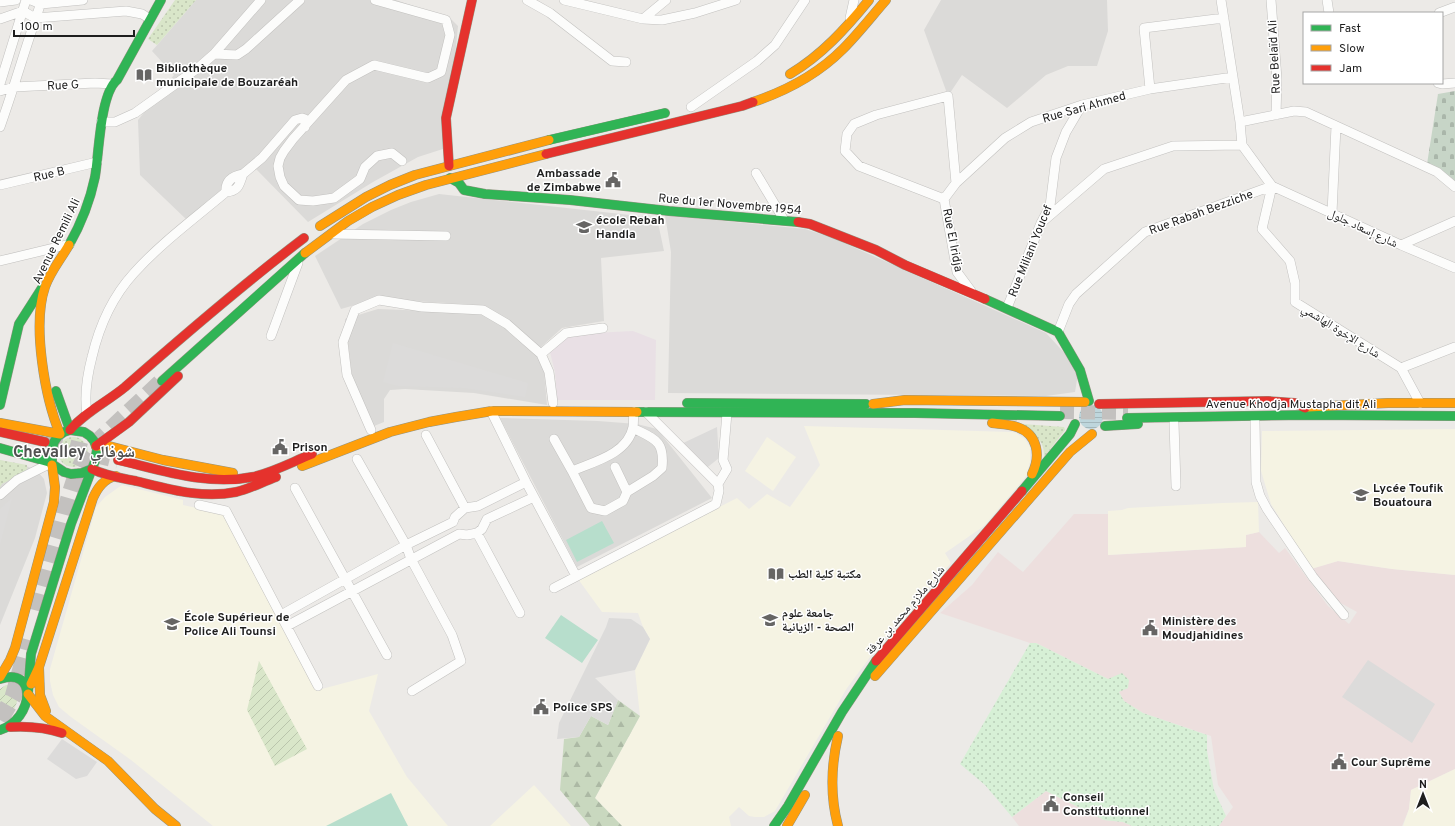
<svg xmlns="http://www.w3.org/2000/svg" width="1455" height="826" font-family="Overpass,'Noto Naskh Arabic',sans-serif">
  <style>
    .residential { fill: #dbdad8 }
    .commercial { fill: #eddfde }
    .industrial { fill: #e9e0e5 }
    .education { fill: #f5f3e3 }
    .grass { fill: url(#grass-dots) }
    .forest { fill: url(#forest-firs) }
    .cemetery { fill: url(#cemetery-stones) }
    .park { fill: url(#park-dots) }
    .garden { fill: url(#garden-furrows) }
    .pitch { fill: #b7decc }
    .parking { fill: #dcdbda }
    .water { fill: url(#water-rules) }
    .lines { fill: none; stroke-linecap: round; stroke-linejoin: round }
    .primary-tunnel { stroke: #c3c1bf; stroke-width: 14; stroke-dasharray: 14 7; stroke-linecap: butt }
    .highway-tunnel { stroke: #c3c1bf; stroke-width: 17; stroke-dasharray: 17 8; stroke-linecap: butt }
    .street-casing { stroke: #c2c1bf; stroke-width: 10 }
    .fast-casing { stroke: #939381; stroke-width: 10 }
    .slow-casing { stroke: #939381; stroke-width: 10 }
    .jam-casing { stroke: #939381; stroke-width: 10 }
    .street { stroke: #fcfcfb; stroke-width: 9 }
    .fast { stroke: #30b455; stroke-width: 9 }
    .slow { stroke: #ff9f0a; stroke-width: 9 }
    .jam { stroke: #e5322d; stroke-width: 9 }
    .labels { text-anchor: middle; stroke-width: 3; stroke-linejoin: round; paint-order: stroke }
    .street-label { font-size: 12px; fill: #1e1e1e; stroke: #fff }
    .poi-label { font-size: 12px; font-weight: bold; fill: #1e1e1e; stroke: #fff; text-anchor: start }
    .district-label { font-size: 16px; font-weight: bold; fill: #515151; stroke: #fff }
  </style>
  <defs>
    <pattern id="grass-dots" width="8" height="8" patternUnits="userSpaceOnUse"><rect width="8" height="8" fill="#d9e6c9"/><path d="M2 2h.1M6 6h.1" fill="none" stroke="#bac5ac" stroke-width="1.8" stroke-linecap="round"/></pattern>
    <pattern id="forest-firs" width="22" height="20" patternUnits="userSpaceOnUse"><rect width="22" height="20" fill="#c9d8bf"/><path d="M5 1l3.5 6h-7zM16 11l3.5 6h-7z" fill="#acb9a4"/></pattern>
    <pattern id="cemetery-stones" width="16" height="16" patternUnits="userSpaceOnUse"><rect width="16" height="16" fill="#c7d5c7"/><path d="M2 7V4a2 2 0 0 1 4 0v3zM10 15v-3a2 2 0 0 1 4 0v3z" fill="#aab6aa"/></pattern>
    <pattern id="park-dots" width="8" height="8" patternUnits="userSpaceOnUse"><rect width="8" height="8" fill="#d7f0d6"/><path d="M2 2h.1M6 6h.1" fill="none" stroke="#b8cdb7" stroke-width="1.8" stroke-linecap="round"/></pattern>
    <pattern id="garden-furrows" width="10" height="10" patternUnits="userSpaceOnUse"><rect width="10" height="10" fill="#d9e6c9"/><path d="M-1 1l2-2M0 10L10 0M9 11l2-2" fill="none" stroke="#bac5ac"/></pattern>
    <pattern id="water-rules" width="6" height="5" patternUnits="userSpaceOnUse"><rect width="6" height="5" fill="#bed6dc"/><path d="M0 2.5h6" fill="none" stroke="#a3b7bc"/></pattern>
  </defs>
  <rect width="100%" height="100%" fill="#eceae7"/>
  <path class="residential" d="M196,0h200l55,19 7,7 -12,122 -28,9 -45,25 -65,40 -52,-53 -68,52 -48,-46 -2,-55 36,-45 -22,-24z
    M941,0h166l1,31 -11,35h-29l-22,9 -39,33 -45,-33 -14,21 -24,-66z
    M439,194l218,24 7,33 -63,7 3,63 -42,7 -22,20 -32,-27 -27,-16 -105,-6 -35,10 -26,-53 48,-32 28,-14 20,-8z
    M665,215l140,14 28,9 213,95 25,27 7,14 -3,18 -29,4 -378,-3 3,-141z
    M378,309l103,4 23,14 33,29 7,15 3,34 -73,-12 -69,-4 -15,1 -6,9v23l-10,4 -22,-50 -7,-57z
    M500,418l98,3 39,3 20,5 55,69 -135,69z
    M0,460l29,7 9,5 6,7 3,14 -12,45 -35,87z"/>
  <path class="commercial" d="M1074,514h34l1,41 137,-8v-12l13,-3 20,21 6,-5 43,58 21,18 8,-12 -20,-11 -26,-32 27,-8 54,8 63,6v194l-44,21 -2,19 -7,17h-183l14,-19 -15,-22 -7,-49 -68,-23 -10,-6 -9,-6 -5,-9 -11,-13 -72,-36h-6l-90,-30 32,-28 26,-33 25,20z
    M1046,791l58,29 19,2 9,4h-113l-7,-9z"/>
  <path class="industrial" d="M633,331l23,9 -1,60h-98l-2,-28 -5,-20 17,-15 26,-4z"/>
  <path class="education" d="M804,426l208,6 4,1 9,6 5,8v15l-3,12 -3,5 -40,47 -39,27 6,10 -60,66 -44,59 -72,123 -11,6h-9l-6,-1 -10,-9 -10,10 2,9h-109l-27,-28 45,-82 -5,-46 15,-31 -7,-12 -5,-14 -36,-1 -24,-33 159,-81 12,11 18,-15 23,13 30,-42z
    M1455,429v146l-63,-6 -54,-8 -27,8 -40,-65 -10,-33 1,-40z
    M767,437l29,20 -23,34 -28,-20z
    M122,485l61,15v5l41,9 94,176 60,-16 -9,37 38,66 41,49h-235l-82,-66 -60,-43 -12,-10 -6,-12 -3,-14v-12l46,-162 9,-10z
    M1258,502l1,30 -13,3v12l-138,8v-44l14,-1 6,-2 95,-5z
    M1455,769v57h-52l6,-17 2,-19z
    M534,785l37,41h-81z"/>
  <path class="grass" d="M175,0h21l-39,45 -9,-6z
    M1023,424l41,3 1,3 -21,27c1,-17 -10,-22 -21,-33z
    M58 452a15 15 0 1 1 30 0a15 15 0 1 1-30 0Z
    M0,460l27,5v6l-25,13 -2,3z"/>
  <path class="forest" d="M618,700l22,16 -45,82 27,28h-32l-30,-36 4,-51 15,-2 12,-21 17,9z"/>
  <path class="cemetery" d="M1455,91v90l-5,-4 -23,-13 11,-70z"/>
  <path class="park" d="M1030,643h6l72,36 14,-6 7,7 -1,8 -9,4 5,9 19,12 64,22v16l7,39 12,26 -7,10h-87l-9,-4 -19,-2 -58,-29 -34,26 -27,-32 -25,-21z"/>
  <path class="garden" d="M259,661l48,88 -32,17 -28,-56z
    M6,685l9,1c8,11 -2,32 -15,34v-31z"/>
  <path class="pitch" d="M602,521l12,22 -37,19 -11,-22z
    M561,615l37,25 -16,23 -37,-25z
    M391,793l17,33h-82z"/>
  <path class="parking" d="M393,343l135,40 -3,14 -61,-9 -66,-2 -15,-4z
    M717,427l2,31 -15,12 -25,-25z
    M12,498l-12,47v-36z
    M609,618l22,1 12,8 7,12 -15,31 -40,8 23,22 -10,25 -17,-9 -12,21 -22,2 2,-16 47,-96z
    M1368,660l67,44 -23,39 -70,-46z
    M62,739l35,23 -10,14 -11,3 -29,-20z"/>
  <path class="water" d="M1079 417a12 12 0 1 1 24 0a12 12 0 1 1-24 0Z"/>
  <g class="lines">
    <path class="primary-tunnel" d="M1060,412l68,1"/>
    <path class="highway-tunnel" d="M45,442l73,18
      M38,611c7,-27 14,-53 22,-80 9,-31 14,-65 37,-89l65,-61
      M0,720l13,-23 16,-57"/>
    <defs>
      <path id="street" d="M31,0l10,4 42,-4
        M375,0l71,20 4,15 -9,37 -13,6 -54,-13 -28,15 -53,59 -9,12 -4,7 -2,8 2,11 4,9 15,14 14,1 21,-3 26,-19 5,-12 12,-11 15,-3 10,8
        M527,0l23,13 62,48 14,1
        M564,0l79,19 19,1 33,-7 41,-13
        M1221,0l19,122 2,23 30,41 129,59 54,23
        M1271,0l6,79 -1,36
        M1327,0l2,13
        M0,2l16,-2
        M1439,13l16,-6
        M850,18l4,-18
        M0,19l23,-8 12,7 91,-7 16,3 8,5
        M643,19l23,-19
        M214,54l47,-54
        M1438,83l4,1 13,-1
        M0,84l26,-84
        M1150,89l-6,-61 80,-10
        M0,91l14,-4 81,-4 17,1
        M691,107l66,-46 18,-16 30,-45
        M101,122h14l20,-9 63,-45 16,-14 23,1 9,-6 54,-49
        M1240,122l54,-11 12,1 131,60 18,15
        M0,127c15,-42 27,-85 42,-127
        M756,173l28,47
        M243,174l19,-16 33,-38 7,-2 3,1v8
        M243,174c-4,11 -4,17 -17,18 -1,-11 7,-16 17,-18z
        M956,183l49,-45 26,-16 51,-17 68,-16 83,-12
        M0,185l97,-23
        M1272,186l-10,43 28,32 5,22v19l106,66 19,35
        M944,199l-85,-33 -14,-15 2,-17 7,-10 22,-9 72,-19 8,87 -12,16 13,73 14,19
        M1332,213l4,-87
        M1041,223l63,-54 69,-23 69,-1
        M333,234l113,2
        M1401,245l54,-24
        M0,261l70,-17
        M1007,308l34,-85 9,-17 6,-48 10,-26 16,-27
        M1058,332l11,-28 7,-10 69,-62 127,-46
        M271,336l27,-73
        M541,354l25,-21 37,-5
        M1401,368l54,-21
        M491,411l35,71 50,94
        M87,414c-3,-19 0,-38 5,-57 7,-30 21,-61 42,-84 27,-30 61,-55 92,-81
        M1255,421l1,61 4,14 7,13 46,68 31,38
        M1174,423l2,63
        M371,430l-24,-55 -4,-33 12,-32 24,-10 43,7 61,3 24,14 34,30 8,18 4,31
        M426,435l39,73
        M554,439l18,32 19,37 14,3 18,-10 4,-9 -12,-25
        M357,459l49,86 5,14 41,76 9,26 -49,30
        M572,471c21,-9 56,-17 61,-44 1,-5 0,-10 1,-15
        M718,484l9,-15 -4,-9 4,-47
        M295,488l92,167
        M627,492l26,-16 9,-8c3,-28 -8,-29 -29,-40
        M0,495l17,-15 34,-17
        M199,505l27,6 92,175
        M477,533l43,80
        M554,588l162,-84 3,-13 -1,-7 -72,-72
        M281,615l125,-70 47,-23 2,-5 10,-9 13,-2 48,-24
        M287,626l172,-92 8,1 10,-2 5,-4 5,-10 47,-22"/>
      <path id="fast" d="M549,140l116,-27
        M450,178l9,5 5,7 21,4 85,6 99,11 129,11
        M69,245c12,-21 21,-44 26,-68 4,-23 5,-83 22,-97l44,-80
        M985,299l73,33 22,38 9,31
        M162,381l143,-128
        M56,391l14,39
        M687,403l179,1
        M0,405l19,-81 23,-36
        M637,412l278,1 145,3
        M1127,418l180,-3 148,1
        M1105,426l33,-2
        M0,448l49,14 15,10 7,2 11,-1 10,-4
        M1022,491l48,-57 5,-10
        M0,679c38,-13 34,40 0,51
        M28,694l3,-40 40,-130 24,-63 2,-12 -3,-8 -4,-5 -6,-4 -14,-2 -6,2 -6,4 -4,6 -2,8v15
        M774,826l14,-20 54,-94 34,-51"/>
      <path id="slow" d="M790,74c32,-19 56,-46 79,-74
        M753,102c33,-11 65,-28 90,-53 15,-15 29,-33 43,-49
        M320,226l46,-29 24,-12 25,-10 134,-35
        M305,253l43,-32 24,-14 26,-12 28,-10 120,-31
        M873,404l32,-4 180,2
        M1308,407l80,-4h67
        M0,423l60,11
        M992,423c8,1 17,1 25,4 21,7 24,29 15,47
        M60,434c-15,-36 -28,-109 -15,-147 5,-15 16,-28 24,-42
        M96,446h13l54,14 70,13
        M302,466l88,-34 39,-10 27,-5 36,-6 145,1
        M39,667l1,28 6,16
        M875,676l195,-224 22,-18
        M0,677l10,-17 5,-12 39,-146 1,-15 -3,-22
        M31,684l8,-17 54,-169c5,-11 11,-19 23,-22
        M28,694l17,22 63,45 47,48 21,17
        M838,736c-7,30 -8,60 0,90
        M787,826l18,-31"/>
      <path id="jam" d="M546,154l196,-48 11,-4
        M449,166l-3,-48 26,-118
        M798,222l12,2 66,26 29,15 80,34
        M1099,404l169,-3 27,2 10,5
        M70,430c15,-18 37,-28 55,-43 58,-51 117,-102 179,-149
        M0,432l45,10
        M96,446l33,-24 49,-46
        M118,460c43,10 89,26 134,17 20,-4 40,-15 60,-23
        M92,469c14,7 29,9 44,12 33,8 66,18 100,11 14,-3 26,-10 40,-15
        M876,661l146,-170
        M10,727c18,-1 35,0 52,6"/>
    </defs>
    <use href="#street" class="street-casing"/>
    <use href="#fast" class="fast-casing"/>
    <use href="#slow" class="slow-casing"/>
    <use href="#jam" class="jam-casing"/>
    <use href="#street" class="street"/>
    <use href="#fast" class="fast"/>
    <use href="#slow" class="slow"/>
    <use href="#jam" class="jam"/>
  </g>
  <defs>
    <symbol id="library-bare" viewBox="-9 -9 18 18"><path d="M-6-4Q-3-5.5-.7-3.5V5Q-3 3-6 4ZM6-4Q3-5.5 .7-3.5V5Q3 3 6 4Z" fill="#666564" stroke="#fff" stroke-width="2.5" paint-order="stroke"/></symbol>
    <symbol id="civic-bare" viewBox="-9 -9 18 18"><path d="M-.6-6.5H3V-4.5H.6V-3L4-1V1h2V6H-6V1h2V-1L-.6-3ZM-1.2 2.5V6h2.4V2.5Z" fill="#666564" stroke="#fff" stroke-width="2.5" paint-order="stroke"/></symbol>
    <symbol id="university-bare" viewBox="-9 -9 18 18"><path d="M0-5L7-2L0 1L-7-2ZM-4 1L0 2.5L4 1V4Q0 6-4 4Z" fill="#666564" stroke="#fff" stroke-width="2.5" paint-order="stroke"/></symbol>
    <symbol id="school-bare" viewBox="-9 -9 18 18"><path d="M0-5L7-2L0 1L-7-2ZM-4 1L0 2.5L4 1V4Q0 6-4 4Z" fill="#666564" stroke="#fff" stroke-width="2.5" paint-order="stroke"/></symbol>
  </defs>
  <g fill-rule="evenodd">
    <use href="#library-bare" x="133" y="64" width="22" height="22"/>
    <use href="#civic-bare" x="602" y="169" width="22" height="22"/>
    <use href="#university-bare" x="573" y="216" width="22" height="22"/>
    <use href="#civic-bare" x="269" y="436" width="22" height="22"/>
    <use href="#school-bare" x="1350" y="484" width="22" height="22"/>
    <use href="#library-bare" x="765" y="563" width="22" height="22"/>
    <use href="#university-bare" x="759" y="609" width="22" height="22"/>
    <use href="#university-bare" x="161" y="613" width="22" height="22"/>
    <use href="#civic-bare" x="1139" y="617" width="22" height="22"/>
    <use href="#civic-bare" x="530" y="696" width="22" height="22"/>
    <use href="#civic-bare" x="1328" y="751" width="22" height="22"/>
    <use href="#civic-bare" x="1040" y="793" width="22" height="22"/>
  </g>
  <g class="labels">
    <g class="street-label">
      <text transform="translate(1274 57) rotate(-93)" y="4">Rue Belaïd Ali</text>
      <text transform="translate(63 85) rotate(-3)" y="4">Rue G</text>
      <text transform="translate(1084 107) rotate(-16)" y="4">Rue Sari Ahmed</text>
      <text transform="translate(49 174) rotate(-13)" y="4">Rue B</text>
      <text transform="translate(730 204) rotate(5)" y="4">Rue du 1er Novembre 1954</text>
      <text transform="translate(1201 212) rotate(-20)" y="4">Rue Rabah Bezziche</text>
      <text transform="translate(1363 228) rotate(25)" y="4">شارع إسعاد جلول</text>
      <text transform="translate(953 240) rotate(79)" y="4">Rue El Iridja</text>
      <text transform="translate(56 241) rotate(-64)" y="4">Avenue Remili Ali</text>
      <text transform="translate(1030 251) rotate(-68)" y="4">Rue Miliani Youcef</text>
      <text transform="translate(1341 331) rotate(32)" y="4">شارع الإخوة الهاشمي</text>
      <text x="1291" y="408">Avenue Khodja Mustapha dit Ali</text>
      <text transform="translate(905 610) rotate(-49)" y="4">شارع ملازم محمد بن عرفة</text>
    </g>
    <g class="poi-label">
      <text x="156" y="72">Bibliothèque<tspan x="156" dy="14">municipale de Bouzaréah</tspan></text>
      <text x="601" y="177" text-anchor="end">Ambassade<tspan x="601" dy="14">de Zimbabwe</tspan></text>
      <text x="596" y="224">école Rebah<tspan x="596" dy="14">Handla</tspan></text>
      <text x="292" y="451">Prison</text>
      <text x="1373" y="492">Lycée Toufik<tspan x="1373" dy="14">Bouatoura</tspan></text>
      <text x="788" y="578">مكتبة كلية الطب</text>
      <text x="782" y="617">جامعة علوم<tspan x="782" dy="14">الصحة - الزيانية</tspan></text>
      <text x="184" y="621">École Supérieur de<tspan x="184" dy="14">Police Ali Tounsi</tspan></text>
      <text x="1162" y="625">Ministère des<tspan x="1162" dy="14">Moudjahidines</tspan></text>
      <text x="553" y="711">Police SPS</text>
      <text x="1351" y="766">Cour Suprême</text>
      <text x="1063" y="801">Conseil<tspan x="1063" dy="14">Constitutionnel</tspan></text>
    </g>
    <g class="district-label">
      <text x="74" y="457">Chevalley شوفالي</text>
    </g>
  </g>
  <rect x="1303" y="12" width="140" height="72" fill="#ffffff" stroke="#a5a5a5"/>
  <rect x="1311" y="25" width="20" height="6" fill="#30b455" stroke="#a5a5a5"/>
  <text x="1339" y="32" font-size="12" fill="#1e1e1e">Fast</text>
  <rect x="1311" y="45" width="20" height="6" fill="#ff9f0a" stroke="#a5a5a5"/>
  <text x="1339" y="52" font-size="12" fill="#1e1e1e">Slow</text>
  <rect x="1311" y="65" width="20" height="6" fill="#e5322d" stroke="#a5a5a5"/>
  <text x="1339" y="72" font-size="12" fill="#1e1e1e">Jam</text>
  <g transform="translate(1423 794)" stroke="#ffffff" stroke-width="3" paint-order="stroke">
  <path d="M0-3L7 15L0 10L-7 15Z" fill="#1e1e1e"/>
  <text y="-6" font-size="11" font-weight="bold" text-anchor="middle" fill="#1e1e1e">N</text>
  </g>
  <path d="M14 30v6h120v-6" fill="none" stroke="#1e1e1e" stroke-width="2"/>
  <text x="20" y="30" font-size="12" fill="#1e1e1e" stroke="#ffffff" stroke-width="3" paint-order="stroke">100 m</text>
</svg>
